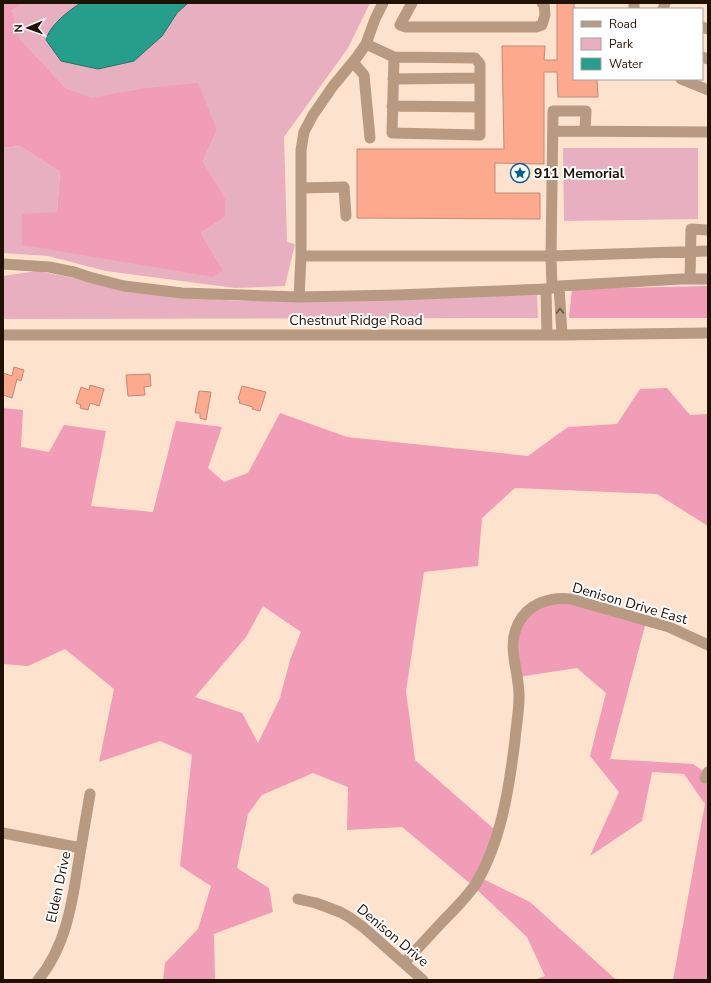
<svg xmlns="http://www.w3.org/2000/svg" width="711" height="983" font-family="'Nunito Sans',sans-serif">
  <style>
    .green { fill: #e7afbf }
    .forest { fill: #f29db7; fill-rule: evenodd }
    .water { fill: #259f8c; stroke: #247464 }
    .building { fill: #fda98d; stroke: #bc8b7a }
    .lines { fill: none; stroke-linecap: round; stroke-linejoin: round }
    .minor { stroke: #b89a83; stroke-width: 11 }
    .oneway { stroke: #6c5644 }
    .labels { text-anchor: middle; stroke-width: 4; stroke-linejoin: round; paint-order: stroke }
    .poi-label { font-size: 14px; font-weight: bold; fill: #201105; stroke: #fff; text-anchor: start }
    .street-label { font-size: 14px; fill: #201105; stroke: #fff }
  </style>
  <rect width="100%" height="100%" fill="#fde2ce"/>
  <path class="green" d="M24,3h346l-22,45 -64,89 3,105 8,2 -10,42 -50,2 -129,-17 -58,-15 -45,-3v-105l17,-2 40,26 -3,40 166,58 -22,-37 24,-16v-19l-22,-37 14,-31 -80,-41 -46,10 -25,-11 -46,-49 -8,-29z
    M563,148h135v71l-134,2z
    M37,271l54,10 47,12 99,8 300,-9 1,26 -533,1 -2,-2v-41z"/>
  <path class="forest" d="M3,3h21l-12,7 8,29 46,49 25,10 46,-9 61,-6 19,47 -14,31 22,37v19l-24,16 22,37 -10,7 -191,-32v-31l35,-2 3,-40 -40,-26 -17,2z
    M708,286v32h-139l3,-29z
    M667,388l23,27 18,-1v112l-51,-32 -142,-6 -33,30 -4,48 -54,6 -18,119 9,69 79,69 -15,48 51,25 84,76 7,2h-87l11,-4 -18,-39 -55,-52 -70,-58 -55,3 1,-43 -35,-14 -51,22 -14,19 -11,54 32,20 4,24 -59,22 1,46h-52l2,-17 33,-34 13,-43 -31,-20 12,-111 -32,-14 -61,21 15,-73 -49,-40 -37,17 -25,-2v-256l20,2 -2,37 28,5 15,-27 42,6 -15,75 62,6 23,-91 46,6 -14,41 16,14 24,-9 32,-60 67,24 181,19 40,-29 49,-3 23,-35zM263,606l38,26 -11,28 -10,38 -22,45 -16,-30 -47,-16 51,-60z
    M549,598l98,20 -37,141 83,5 15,10v206h-35l32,-176 -21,-30 -32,-2 -10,49 -52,35 29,-64 -29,-36 16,-63 -29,-25 -59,9 1,-52z"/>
  <path class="water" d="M81,3h107l-11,10 -15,23 -28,25 -36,8 -37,-8 -15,-21c3,-14 23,-30 35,-37z"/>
  <path class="building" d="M557,3h17v76h23l1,18h-40l-1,-25h-13v92l-49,-1v30h45v26l-183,-1v-69h147l-2,-103h43l-1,14h13z
    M14,367l10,3 -3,11 -4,-2 -5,19 -9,-3v-22l9,3z
    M150,374l1,12 -7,1 1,8 -17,1 -2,-21z
    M90,385l14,4 -5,17 -9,-3 -2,7 -8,-2 1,-3 -5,-2 5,-16 8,3z
    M242,386l24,6 -6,19 -8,-2 1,-2 -14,-4 1,-3 -2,-1z
    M199,391l12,1 -5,28 -6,-2v-5h-5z"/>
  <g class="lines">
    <path class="minor" d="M412,3l-12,22 6,2h130l6,-2 3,-10 -1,-12h-2
      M634,9v-6
      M663,9l2,-6
      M702,27l6,2
      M366,44l28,13 81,1 5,6v71l-88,-2 2,-76
      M702,57l6,2
      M353,62l11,13 6,63
      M393,79l87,-1
      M681,79l27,11
      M392,106l88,1
      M553,131l155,1
      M301,188l43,-1 2,29
      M301,256h250l157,-5
      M3,264l46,3 25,5 15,5 35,9 58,7 117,4 99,-2 148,-6 13,-3 122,-7h27
      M690,279l1,-50 17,1
      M559,286l3,49
      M552,288l-1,-32 2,-145h33l-1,20
      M546,289l1,46
      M299,297l2,-41v-106l3,-18 9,-17 20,-29 24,-29 9,-13 9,-25 8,-16
      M3,335h559l146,-2
      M705,778l3,-6
      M3,833l78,15
      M298,899l18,4 24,9 9,5 14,10 60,53
      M404,963c13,-14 26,-28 39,-42 11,-11 23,-23 32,-36 26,-42 34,-96 40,-145 1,-14 4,-28 4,-42 1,-25 -13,-50 -1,-74 10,-21 32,-27 53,-25l98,28 39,18
      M38,980c27,-32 34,-75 40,-115 4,-24 8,-47 12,-71"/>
  </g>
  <defs><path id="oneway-chevron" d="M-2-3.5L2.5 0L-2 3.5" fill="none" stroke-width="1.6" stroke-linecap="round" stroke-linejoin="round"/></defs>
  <use class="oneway" href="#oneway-chevron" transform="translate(560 311) rotate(-92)"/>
  <defs>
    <symbol id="sight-ring" viewBox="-11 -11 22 22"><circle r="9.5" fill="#fff" stroke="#006291" stroke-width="1.5"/><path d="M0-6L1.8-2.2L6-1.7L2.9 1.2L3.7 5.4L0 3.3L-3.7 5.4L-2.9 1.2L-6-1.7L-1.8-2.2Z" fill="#006291"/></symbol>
  </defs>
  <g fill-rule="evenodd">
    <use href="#sight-ring" x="509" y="162" width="22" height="22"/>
  </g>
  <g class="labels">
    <g class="poi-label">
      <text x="534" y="178">911 Memorial</text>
    </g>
    <g class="street-label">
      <text x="356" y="325">Chestnut Ridge Road</text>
      <text transform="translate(630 603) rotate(16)" y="5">Denison Drive East</text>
      <text transform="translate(58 887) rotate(-78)" y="5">Elden Drive</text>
      <text transform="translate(393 935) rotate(40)" y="5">Denison Drive</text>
    </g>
  </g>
  <rect width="711" height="983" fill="none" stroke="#201105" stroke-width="8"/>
  <rect x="573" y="8" width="130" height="72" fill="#ffffff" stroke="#a6a09b"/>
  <rect x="581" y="21" width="20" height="6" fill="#b89a83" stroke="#a6a09b"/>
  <text x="609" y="28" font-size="12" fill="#201105">Road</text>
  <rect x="581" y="38" width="20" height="12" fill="#e7afbf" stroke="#a6a09b"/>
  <text x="609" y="48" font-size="12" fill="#201105">Park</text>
  <rect x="581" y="58" width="20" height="12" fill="#259f8c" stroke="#a6a09b"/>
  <text x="609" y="68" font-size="12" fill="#201105">Water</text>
  <g transform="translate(28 28) rotate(268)" stroke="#ffffff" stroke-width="3" paint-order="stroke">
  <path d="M0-3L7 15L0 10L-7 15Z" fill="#201105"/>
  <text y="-6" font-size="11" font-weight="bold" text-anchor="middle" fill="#201105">N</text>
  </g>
</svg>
